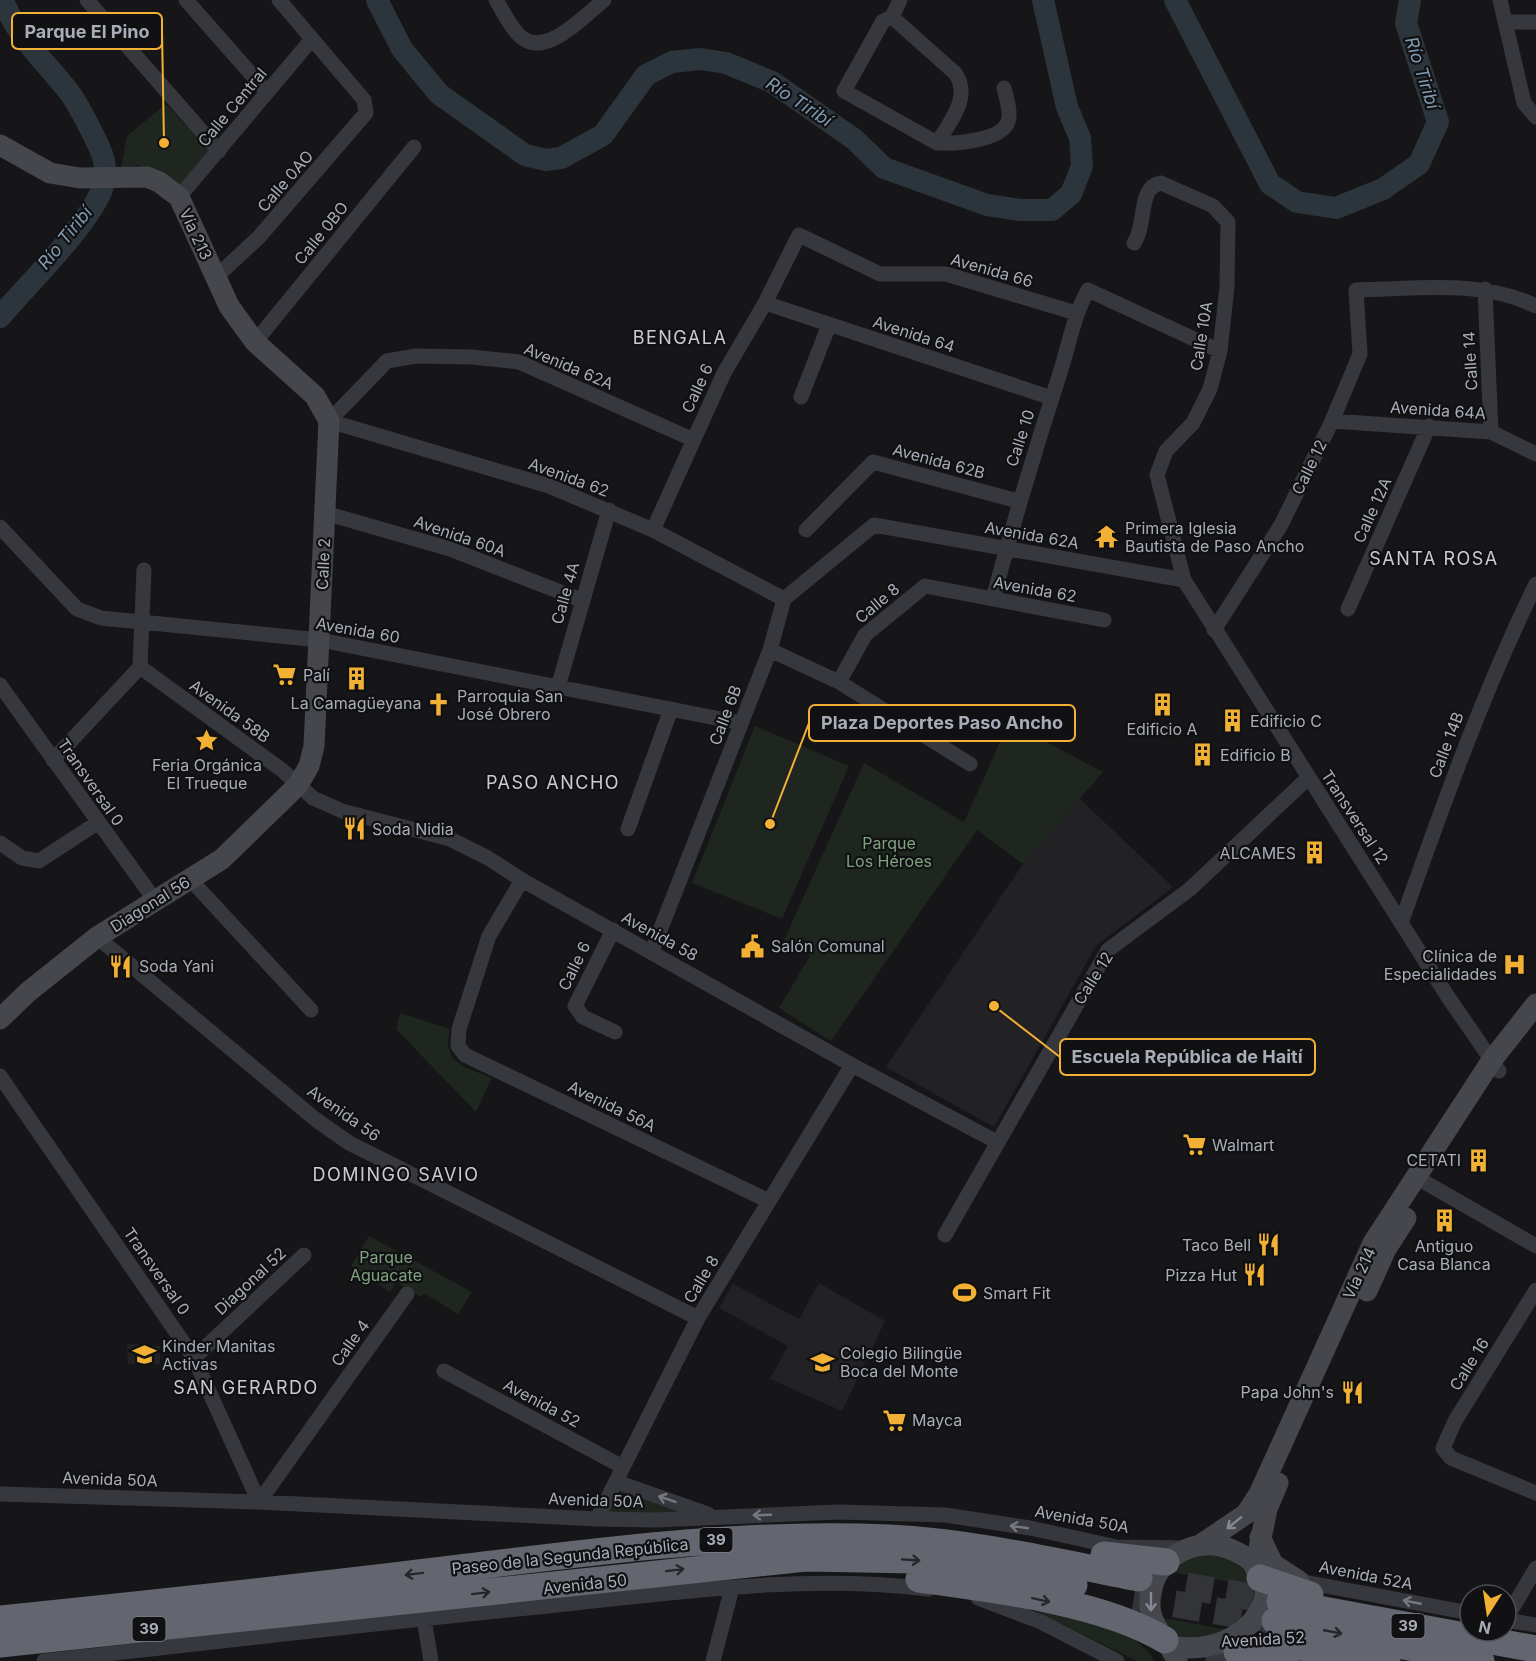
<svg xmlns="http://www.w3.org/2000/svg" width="1536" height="1661" font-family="Inter,sans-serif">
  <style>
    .built { fill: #222225 }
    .green { fill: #1e261f }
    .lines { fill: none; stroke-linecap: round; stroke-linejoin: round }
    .river { stroke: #2c353c; stroke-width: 22 }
    .highway-tunnel { stroke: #333438; stroke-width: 27; stroke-dasharray: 27 14; stroke-linecap: butt }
    .street { stroke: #37383d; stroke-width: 15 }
    .secondary { stroke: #45474d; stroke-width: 21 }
    .highway { stroke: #63666e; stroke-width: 27 }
    .oneway { stroke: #757881 }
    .oneway2 { stroke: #858993 }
    .oneway3 { stroke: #26262a }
    .labels { text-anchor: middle; stroke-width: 4.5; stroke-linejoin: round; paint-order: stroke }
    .shield { fill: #111113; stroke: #7b7e86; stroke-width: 1.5 }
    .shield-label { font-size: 15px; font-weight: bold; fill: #a8adb8 }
    .street-label { font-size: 16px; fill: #a8adb8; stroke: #111113 }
    .poi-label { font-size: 16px; fill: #a8adb8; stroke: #111113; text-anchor: start }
    .park-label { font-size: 16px; fill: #7fa381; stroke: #111113 }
    .water-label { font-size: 18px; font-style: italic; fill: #7f9bb3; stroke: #111113 }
    .neighbourhood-label { font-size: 18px; letter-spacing: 1.5px; fill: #c9ccd4; stroke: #111113 }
    .leader { fill: none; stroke: #f2b134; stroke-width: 2 }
    .callout-dot { fill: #f2b134; stroke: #111113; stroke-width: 2 }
    .callout { fill: #111113; stroke: #f2b134; stroke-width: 2 }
    .callout-label { font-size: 18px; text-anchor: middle; font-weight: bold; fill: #a8adb8 }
  </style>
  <rect width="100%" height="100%" fill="#161618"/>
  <path class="built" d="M1079,798l94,89 -77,59 -102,181 -108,-60 137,-203z
    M819,1283l66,38 -43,90 -72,-32 18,-33 -69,-38 14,-24 66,35z
    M127,1344l33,2v18h-32z"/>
  <path class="green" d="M166,104l44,47 -33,39 -39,-25 -17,3 6,-32z
    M1009,722l94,50 -80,92 -46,-34 -146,211 -52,-33 31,-52 -26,-16 80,-177 100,59z
    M755,726l94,40 -67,153 -90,-36z
    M400,1013l50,16c-9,35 16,38 42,49l-16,34 -80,-83z
    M369,1236l103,56 -14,22 -34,-21 -3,4 -25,-15 -6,10 -39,-26z
    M620,1491l69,23 -81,-1z
    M1219,1552l27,19 8,15 -84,-14 16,-16z
    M1017,1602l91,16 40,33 6,10h-17z
    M1164,1618l80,15 -55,14 -24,-20z"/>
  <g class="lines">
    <path class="river" d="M377,0l25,49 37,45 86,61 21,5 15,-2 42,-23 43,-60 26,-13 28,-3 26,4 46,19 82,57 30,29 103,37 34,5h31l19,-16 11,-28 -2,-28 -13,-31 -24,-107
      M1175,0l95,184 27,18 39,6 47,-19 36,-25 19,-42 -32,-99 4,-23
      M0,317c30,-35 82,-85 101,-125 3,-7 5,-23 3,-31 -2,-12 -27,-59 -35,-69 -24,-31 -52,-54 -66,-92"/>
    <path class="highway-tunnel" d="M1186,1586l94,16
      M1134,1597l141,24"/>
    <path class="street" d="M87,0l132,151
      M186,0l81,92
      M496,0c7,11 14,27 24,36 25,24 65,-21 84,-36
      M1500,0l24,103 12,14
      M892,17l63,56c17,24 -5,49 -18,70l-93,-52 39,-70 9,-4 8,-17
      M1505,22h31
      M937,143c17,1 71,-2 72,-26 1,-9 -3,-20 -5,-29
      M179,197l133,-158
      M1134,243c13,-18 3,-56 27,-60l52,23 15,16 -1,65 -7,64 -10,38 -17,34 -27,28 -9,24 27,105 264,417 51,74
      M216,277l43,-40 107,-124 -2,-13 -85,-100
      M1485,289l6,143
      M765,303l287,95
      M255,342l159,-195
      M801,397l28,-72
      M1332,421l159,11 45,22
      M694,440l-175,-78 -47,-5 -56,-1 -29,5 -58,60 220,65 104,44 131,69
      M325,513l125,36 131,51
      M0,527l77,82 24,9 219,22 421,83
      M653,530l71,-157 41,-70 34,-68 81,39h66l130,39
      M806,530l67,-68 145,39
      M993,599c20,-75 42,-149 66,-223 10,-30 14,-59 29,-86l132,61
      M1348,609l81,-183
      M1214,630l67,-105 51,-104 28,-67 -4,-64c60,-1 124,-11 180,16
      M770,650l69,32 131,82
      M140,667l142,103 31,28 29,13 108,28 38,19 34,22 330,185 145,77
      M839,682l26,-47 60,-49 179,34
      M0,685l154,214
      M558,687l51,-177
      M53,760l87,-93 4,-97
      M628,829l43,-120
      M0,843l22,15 17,3 58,-38
      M190,879l121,131
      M522,880l-33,56 -30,93 -1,17 7,9 304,146
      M1401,923c41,-115 81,-229 135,-339
      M613,930l-38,76 8,11 32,15
      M97,937l218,182 34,24 349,175
      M652,951l118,-301 14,-51 90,-74 310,55
      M0,1076l194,282 65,144
      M1414,1176l122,70
      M945,1235l163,-285 82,-61 118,-111
      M1536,1290l-81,131 -12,27 8,10 85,35
      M194,1358l110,-103
      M444,1371l179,96
      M617,1482l91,32
      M0,1494l259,8 338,17 59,1 183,-8 106,3 85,13 87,19 70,1
      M259,1502l148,-208
      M597,1519l101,-201 154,-253
      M1299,1581l171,32
      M978,1598l63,24 76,39
      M424,1619l7,42
      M1506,1619l30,-51
      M1506,1620l30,5
      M1213,1659l33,-3
      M44,1661c171,-19 342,-39 513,-56 122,-13 248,-31 371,-16
      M713,1661l19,-73"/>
    <path class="secondary" d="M0,145l50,28 30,5 67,-1 12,5 20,15 50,109 26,36 60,54 14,25 -15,325 -5,20 -11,19 -76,74 -125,78 -69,55 -28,27
      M1367,1291l19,-42 20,-31
      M1260,1537l13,27 26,17
      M1200,1545l46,-31 13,-20 114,-251 119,-183 44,-56
      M1255,1568l12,-59 11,-26
      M1171,1646c77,15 134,-67 59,-97 -42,-17 -88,20 -79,64 4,19 19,30 26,48"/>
    <path class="highway" d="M1104,1555l62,7
      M1260,1578l50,17
      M919,1579c74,10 183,23 246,61
      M1280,1602l256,47
      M0,1619c145,-15 290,-30 435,-48 151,-18 301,-40 454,-33 84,4 168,24 250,40
      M1275,1621l206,40
      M0,1644l806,-86 110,2 158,25
      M1237,1652l64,-5 86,14"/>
  </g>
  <defs><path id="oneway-shaft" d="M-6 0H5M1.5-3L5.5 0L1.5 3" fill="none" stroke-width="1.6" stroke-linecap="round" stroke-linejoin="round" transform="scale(1.5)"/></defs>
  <g class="oneway">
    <use href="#oneway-shaft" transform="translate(667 1499) rotate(-161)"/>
    <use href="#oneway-shaft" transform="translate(762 1515) rotate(178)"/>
    <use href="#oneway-shaft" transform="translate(1019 1527) rotate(-172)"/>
    <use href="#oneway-shaft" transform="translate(1412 1602) rotate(-169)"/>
  </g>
  <g class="oneway2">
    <use href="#oneway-shaft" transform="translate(1234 1523) rotate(141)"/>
    <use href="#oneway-shaft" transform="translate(1151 1602) rotate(90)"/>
  </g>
  <g class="oneway3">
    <use href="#oneway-shaft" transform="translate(911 1560) rotate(4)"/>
    <use href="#oneway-shaft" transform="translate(675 1570) rotate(-7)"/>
    <use href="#oneway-shaft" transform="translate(414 1574) rotate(173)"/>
    <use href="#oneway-shaft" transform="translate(481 1593) rotate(-7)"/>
    <use href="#oneway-shaft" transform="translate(1041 1600) rotate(12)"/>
    <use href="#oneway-shaft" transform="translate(1333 1632) rotate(11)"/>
  </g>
  <defs>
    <symbol id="temple-bare" viewBox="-9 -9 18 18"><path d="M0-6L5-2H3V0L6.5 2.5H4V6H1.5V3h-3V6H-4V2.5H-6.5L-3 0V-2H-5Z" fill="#f2b134" stroke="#111113" stroke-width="2.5" paint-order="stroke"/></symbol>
    <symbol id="supermarket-bare" viewBox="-9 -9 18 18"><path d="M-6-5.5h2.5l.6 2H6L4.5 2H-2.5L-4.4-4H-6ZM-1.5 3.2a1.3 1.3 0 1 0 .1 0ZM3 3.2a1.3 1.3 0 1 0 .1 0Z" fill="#f2b134" stroke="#111113" stroke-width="2.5" paint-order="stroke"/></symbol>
    <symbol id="building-bare" viewBox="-9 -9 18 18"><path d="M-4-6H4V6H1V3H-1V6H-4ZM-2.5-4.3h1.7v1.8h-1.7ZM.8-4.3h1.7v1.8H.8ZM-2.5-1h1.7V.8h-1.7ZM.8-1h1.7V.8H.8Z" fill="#f2b134" stroke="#111113" stroke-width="2.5" paint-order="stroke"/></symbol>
    <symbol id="church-bare" viewBox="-9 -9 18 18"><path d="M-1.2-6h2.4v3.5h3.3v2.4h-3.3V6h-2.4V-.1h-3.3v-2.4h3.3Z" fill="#f2b134" stroke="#111113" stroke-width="2.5" paint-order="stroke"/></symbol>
    <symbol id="sight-bare" viewBox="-9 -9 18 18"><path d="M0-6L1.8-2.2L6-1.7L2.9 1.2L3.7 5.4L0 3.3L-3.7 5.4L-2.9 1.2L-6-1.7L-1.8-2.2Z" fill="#f2b134" stroke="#111113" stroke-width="2.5" paint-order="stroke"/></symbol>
    <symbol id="restaurant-bare" viewBox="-9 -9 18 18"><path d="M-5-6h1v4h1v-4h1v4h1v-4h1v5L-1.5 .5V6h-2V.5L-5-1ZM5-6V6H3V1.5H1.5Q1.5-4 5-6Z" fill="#f2b134" stroke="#111113" stroke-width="2.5" paint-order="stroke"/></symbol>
    <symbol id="civic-bare" viewBox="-9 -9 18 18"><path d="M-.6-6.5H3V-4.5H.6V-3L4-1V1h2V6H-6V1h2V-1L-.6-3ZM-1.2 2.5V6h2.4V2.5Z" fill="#f2b134" stroke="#111113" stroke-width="2.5" paint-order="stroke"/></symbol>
    <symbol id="hospital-bare" viewBox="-9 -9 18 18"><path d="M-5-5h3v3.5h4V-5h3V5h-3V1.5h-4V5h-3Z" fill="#f2b134" stroke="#111113" stroke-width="2.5" paint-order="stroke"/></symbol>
    <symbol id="stadium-bare" viewBox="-9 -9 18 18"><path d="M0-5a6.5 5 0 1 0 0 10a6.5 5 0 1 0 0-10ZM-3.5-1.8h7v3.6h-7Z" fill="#f2b134" stroke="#111113" stroke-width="2.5" paint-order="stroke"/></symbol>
    <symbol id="school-bare" viewBox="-9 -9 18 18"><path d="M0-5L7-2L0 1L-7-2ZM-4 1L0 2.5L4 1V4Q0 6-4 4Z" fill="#f2b134" stroke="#111113" stroke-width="2.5" paint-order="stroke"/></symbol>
  </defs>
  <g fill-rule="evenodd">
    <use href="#temple-bare" x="1090" y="520" width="33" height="33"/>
    <use href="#supermarket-bare" x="268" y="658" width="33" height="33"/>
    <use href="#building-bare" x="340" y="662" width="33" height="33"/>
    <use href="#building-bare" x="1146" y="688" width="33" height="33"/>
    <use href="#church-bare" x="422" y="688" width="33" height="33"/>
    <use href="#building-bare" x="1216" y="704" width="33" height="33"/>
    <use href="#sight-bare" x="190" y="724" width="33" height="33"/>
    <use href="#building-bare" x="1186" y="738" width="33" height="33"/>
    <use href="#restaurant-bare" x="338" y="812" width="33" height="33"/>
    <use href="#building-bare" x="1298" y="836" width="33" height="33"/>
    <use href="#civic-bare" x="736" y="930" width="33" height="33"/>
    <use href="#hospital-bare" x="1498" y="948" width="33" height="33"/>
    <use href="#restaurant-bare" x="104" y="950" width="33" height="33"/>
    <use href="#supermarket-bare" x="1178" y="1128" width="33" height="33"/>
    <use href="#building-bare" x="1462" y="1144" width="33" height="33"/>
    <use href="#building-bare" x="1428" y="1204" width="33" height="33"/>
    <use href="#restaurant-bare" x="1252" y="1228" width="33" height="33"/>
    <use href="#restaurant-bare" x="1238" y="1258" width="33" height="33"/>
    <use href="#stadium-bare" x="948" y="1276" width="33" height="33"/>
    <use href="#school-bare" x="128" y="1338" width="33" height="33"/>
    <use href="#school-bare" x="806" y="1346" width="33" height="33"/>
    <use href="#restaurant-bare" x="1336" y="1376" width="33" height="33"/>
    <use href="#supermarket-bare" x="878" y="1404" width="33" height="33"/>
  </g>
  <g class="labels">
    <g class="shield">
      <rect x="699.5" y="1528" width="33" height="24" rx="4.5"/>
      <rect x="1391.5" y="1614" width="33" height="24" rx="4.5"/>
      <rect x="132.5" y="1617" width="33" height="24" rx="4.5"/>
    </g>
    <g class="shield-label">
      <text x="716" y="1545">39</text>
      <text x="1408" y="1631">39</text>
      <text x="149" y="1634">39</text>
    </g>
    <g class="street-label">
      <text transform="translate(232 107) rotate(-50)" y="6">Calle Central</text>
      <text transform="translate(285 181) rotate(-49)" y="6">Calle 0AO</text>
      <text transform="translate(321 233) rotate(-51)" y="6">Calle 0BO</text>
      <text transform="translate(196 234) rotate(65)" y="6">Vía 213</text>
      <text transform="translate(992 270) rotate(16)" y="6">Avenida 66</text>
      <text transform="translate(914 334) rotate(18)" y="6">Avenida 64</text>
      <text transform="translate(1201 336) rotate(-81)" y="6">Calle 10A</text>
      <text transform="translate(1470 361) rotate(-93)" y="6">Calle 14</text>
      <text transform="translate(569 366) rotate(23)" y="6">Avenida 62A</text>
      <text transform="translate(697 388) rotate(-65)" y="6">Calle 6</text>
      <text transform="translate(1438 410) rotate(4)" y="6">Avenida 64A</text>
      <text transform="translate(1020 438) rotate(-72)" y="6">Calle 10</text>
      <text transform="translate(939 461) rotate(15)" y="6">Avenida 62B</text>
      <text transform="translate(1309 467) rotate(-64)" y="6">Calle 12</text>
      <text transform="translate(569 477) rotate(20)" y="6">Avenida 62</text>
      <text transform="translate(1372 510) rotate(-66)" y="6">Calle 12A</text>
      <text transform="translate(1032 535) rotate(10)" y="6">Avenida 62A</text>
      <text transform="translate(460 536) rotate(19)" y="6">Avenida 60A</text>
      <text transform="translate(323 564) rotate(-87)" y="6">Calle 2</text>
      <text transform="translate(1035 589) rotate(10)" y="6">Avenida 62</text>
      <text transform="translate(565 593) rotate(-74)" y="6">Calle 4A</text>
      <text transform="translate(877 603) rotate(-40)" y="6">Calle 8</text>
      <text transform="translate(358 630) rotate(10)" y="6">Avenida 60</text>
      <text transform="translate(230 711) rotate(36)" y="6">Avenida 58B</text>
      <text transform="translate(725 715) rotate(-69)" y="6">Calle 6B</text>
      <text transform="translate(1446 745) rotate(-69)" y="6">Calle 14B</text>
      <text transform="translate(91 782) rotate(55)" y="6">Transversal 0</text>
      <text transform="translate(1355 817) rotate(57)" y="6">Transversal 12</text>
      <text transform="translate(150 904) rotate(-32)" y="6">Diagonal 56</text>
      <text transform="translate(660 936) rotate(29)" y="6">Avenida 58</text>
      <text transform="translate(574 966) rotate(-64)" y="6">Calle 6</text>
      <text transform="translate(1093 978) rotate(-58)" y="6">Calle 12</text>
      <text transform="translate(612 1106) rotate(26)" y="6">Avenida 56A</text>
      <text transform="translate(344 1113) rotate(35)" y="6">Avenida 56</text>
      <text transform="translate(157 1271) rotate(55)" y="6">Transversal 0</text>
      <text transform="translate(1359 1273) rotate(-65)" y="6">Vía 214</text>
      <text transform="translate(701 1279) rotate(-59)" y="6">Calle 8</text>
      <text transform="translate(250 1281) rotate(-43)" y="6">Diagonal 52</text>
      <text transform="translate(350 1343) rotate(-54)" y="6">Calle 4</text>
      <text transform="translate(1469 1364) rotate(-58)" y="6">Calle 16</text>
      <text transform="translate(542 1403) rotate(28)" y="6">Avenida 52</text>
      <text transform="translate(110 1479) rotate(2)" y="6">Avenida 50A</text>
      <text transform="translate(596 1500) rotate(2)" y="6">Avenida 50A</text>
      <text transform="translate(1082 1519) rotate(10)" y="6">Avenida 50A</text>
      <text transform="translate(570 1556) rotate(-6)" y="6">Paseo de la Segunda República</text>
      <text transform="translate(1366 1575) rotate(11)" y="6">Avenida 52A</text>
      <text transform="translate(585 1584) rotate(-6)" y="6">Avenida 50</text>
      <text transform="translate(1263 1639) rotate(-3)" y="6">Avenida 52</text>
    </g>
    <g class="poi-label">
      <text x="1125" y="534">Primera Iglesia<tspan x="1125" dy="18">Bautista de Paso Ancho</tspan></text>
      <text x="303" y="681">Palí</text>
      <text x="457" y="702">Parroquia San<tspan x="457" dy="18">José Obrero</tspan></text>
      <text x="356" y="709" text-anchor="middle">La Camagüeyana</text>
      <text x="1250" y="727">Edificio C</text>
      <text x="1162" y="735" text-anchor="middle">Edificio A</text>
      <text x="1220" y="761">Edificio B</text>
      <text x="207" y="771" text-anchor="middle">Feria Orgánica<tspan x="207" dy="18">El Trueque</tspan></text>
      <text x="372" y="835">Soda Nidia</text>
      <text x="1296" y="859" text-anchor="end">ALCAMES</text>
      <text x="771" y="952">Salón Comunal</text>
      <text x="1497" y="962" text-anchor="end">Clínica de<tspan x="1497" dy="18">Especialidades</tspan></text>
      <text x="139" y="972">Soda Yani</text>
      <text x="1212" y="1151">Walmart</text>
      <text x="1461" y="1166" text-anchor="end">CETATI</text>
      <text x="1251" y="1251" text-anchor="end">Taco Bell</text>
      <text x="1444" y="1252" text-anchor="middle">Antiguo<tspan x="1444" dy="18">Casa Blanca</tspan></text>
      <text x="1237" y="1281" text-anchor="end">Pizza Hut</text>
      <text x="983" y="1299">Smart Fit</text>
      <text x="162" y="1352">Kinder Manitas<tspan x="162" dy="18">Activas</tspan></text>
      <text x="840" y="1359">Colegio Bilingüe<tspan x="840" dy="18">Boca del Monte</tspan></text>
      <text x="1334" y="1398" text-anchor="end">Papa John's</text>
      <text x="912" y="1426">Mayca</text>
    </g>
    <g class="park-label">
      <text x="889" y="849">Parque<tspan x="889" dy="18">Los Héroes</tspan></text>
      <text x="386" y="1263">Parque<tspan x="386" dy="18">Aguacate</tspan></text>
    </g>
    <g class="water-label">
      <text transform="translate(1422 73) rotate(72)" y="6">Río Tiribí</text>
      <text transform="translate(799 102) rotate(33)" y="6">Río Tiribí</text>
      <text transform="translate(65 238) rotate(-51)" y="6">Río Tiribí</text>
    </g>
    <g class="neighbourhood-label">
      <text x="680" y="344">BENGALA</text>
      <text x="1434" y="565">SANTA ROSA</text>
      <text x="553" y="789">PASO ANCHO</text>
      <text x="396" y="1181">DOMINGO SAVIO</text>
      <text x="246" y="1394">SAN GERARDO</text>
    </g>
  </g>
  <path class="leader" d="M164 143L162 31M770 824L809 723M994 1006L1060 1057"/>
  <g class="callout-dot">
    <circle cx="164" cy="143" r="6"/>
    <circle cx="770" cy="824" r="6"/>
    <circle cx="994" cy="1006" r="6"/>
  </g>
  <g class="callout">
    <rect x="12" y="13" width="150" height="36" rx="6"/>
    <rect x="809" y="705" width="266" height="36" rx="6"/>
    <rect x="1060" y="1039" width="255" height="36" rx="6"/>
  </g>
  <g class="callout-label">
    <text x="87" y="38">Parque El Pino</text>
    <text x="942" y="729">Plaza Deportes Paso Ancho</text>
    <text x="1187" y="1063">Escuela República de Haití</text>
  </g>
  <g transform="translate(1488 1613) rotate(192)"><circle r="28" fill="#111113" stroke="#4d4f55" stroke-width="1.5"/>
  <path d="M0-4.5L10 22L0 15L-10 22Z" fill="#f2b134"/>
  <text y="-9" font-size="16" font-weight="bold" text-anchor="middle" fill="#a8adb8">N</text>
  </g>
</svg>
